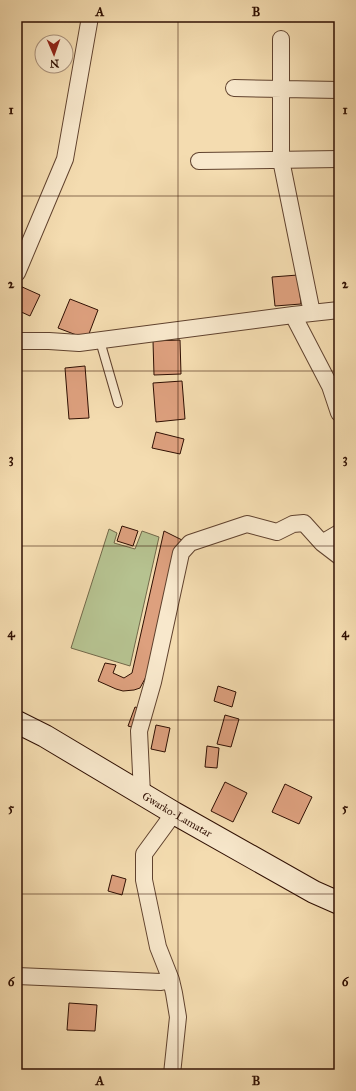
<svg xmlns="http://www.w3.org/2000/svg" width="356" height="1091" font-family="'IM FELL Great Primer',serif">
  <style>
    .green { fill: #b6c290; stroke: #726849 }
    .building { fill: #dda07e; stroke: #2f0f02 }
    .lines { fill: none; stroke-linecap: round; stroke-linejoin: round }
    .lane-casing { stroke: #60422e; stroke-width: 10 }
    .street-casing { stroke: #60422e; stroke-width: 18 }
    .secondary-casing { stroke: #2f0f02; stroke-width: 24 }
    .lane { stroke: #f8e8cc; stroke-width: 8 }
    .street { stroke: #f8e8cc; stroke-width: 16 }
    .secondary { stroke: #f8e8cc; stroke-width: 22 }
    .grid { fill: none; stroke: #2f0f02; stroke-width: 1; stroke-opacity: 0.55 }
    .labels { text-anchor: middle; stroke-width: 3; stroke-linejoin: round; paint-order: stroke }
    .street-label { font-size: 11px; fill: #2f0f02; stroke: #f8e8cc }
    .neatline { fill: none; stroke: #2f0f02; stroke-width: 1.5 }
    .grid-label { font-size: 13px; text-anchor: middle; font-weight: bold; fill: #2f0f02 }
  </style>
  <rect width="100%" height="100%" fill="#f4dcb0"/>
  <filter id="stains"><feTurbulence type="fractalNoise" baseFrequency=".005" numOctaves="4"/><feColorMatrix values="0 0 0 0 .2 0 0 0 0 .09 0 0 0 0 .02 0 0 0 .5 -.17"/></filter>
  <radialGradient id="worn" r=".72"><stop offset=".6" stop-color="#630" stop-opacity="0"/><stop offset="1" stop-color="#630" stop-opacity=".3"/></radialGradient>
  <path class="green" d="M109,529l8,4 -3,10 21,6 7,-18 17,6 -29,129 -59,-18z"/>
  <path class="building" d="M298,275l3,29 -26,2 -3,-29z
    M20,286l20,9 -10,21 -13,-6v-18z
    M70,299l28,11 -11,29 -29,-11z
    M180,340l1,34 -27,1 -1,-34z
    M85,366l4,52 -20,1 -4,-51z
    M182,381l3,38 -29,3 -3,-39z
    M156,432l28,7 -4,15 -28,-6z
    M122,526l16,5 -5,15 -16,-5z
    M164,531l18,9 -35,135 -7,13 -6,2 -11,1 -7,-2 -18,-8 7,-18 11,2 -3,8 11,5 8,-5z
    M218,686l18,6 -4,15 -18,-6z
    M135,707l7,2 -7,19 -7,-2z
    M225,715l14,4 -8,28 -14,-3z
    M156,725l14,3 -5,24 -14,-3z
    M207,746l12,2 -2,20 -12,-1z
    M225,782l22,11 -14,29 -22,-11z
    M285,784l27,13 -13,27 -27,-12z
    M112,875l14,4 -4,16 -14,-4z
    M69,1003l28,2 -2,26 -28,-1z"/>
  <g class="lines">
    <defs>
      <path id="lane" d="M100,341l18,62"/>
      <path id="street" d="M281,39v121l31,153
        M234,88l105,2
        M199,161l140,-2
        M17,273l48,-114 25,-142
        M293,315l37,71 9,27
        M17,341h32l30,2 214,-28 46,-5
        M322,543l17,-10
        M142,794l-3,-63 14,-49 28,-129 9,-10 57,-19 30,8 16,-8 11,-1 18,20 17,13
        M17,976l144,6 10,-2 -13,-33 -14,-67v-26l30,-41
        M171,980l3,13 4,24 -6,57"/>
      <g id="secondary">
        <path id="s1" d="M17,722l28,14 129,77 140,79 25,11"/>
      </g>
    </defs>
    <use href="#lane" class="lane-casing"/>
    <use href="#street" class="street-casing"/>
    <use href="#secondary" class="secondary-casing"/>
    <use href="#lane" class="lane"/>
    <use href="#street" class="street"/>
    <use href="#secondary" class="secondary"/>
  </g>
  <path class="grid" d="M178,17v1057M17,196h322M17,371h322M17,546h322M17,720h322M17,894h322"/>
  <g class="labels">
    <g class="street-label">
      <text dy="4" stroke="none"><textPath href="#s1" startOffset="185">Gwarko-Lamatar</textPath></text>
    </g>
  </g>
  <rect width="356" height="1091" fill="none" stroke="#f4dcb0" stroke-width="44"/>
  <g transform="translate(54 54) rotate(178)"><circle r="19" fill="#f8e8cc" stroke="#a8917b"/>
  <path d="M0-3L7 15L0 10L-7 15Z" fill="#8f2418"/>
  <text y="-6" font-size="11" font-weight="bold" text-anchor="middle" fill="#2f0f02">N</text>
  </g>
  <rect x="22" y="22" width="312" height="1047" class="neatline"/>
  <g class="grid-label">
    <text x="100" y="16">A</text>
    <text x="256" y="16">B</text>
    <text x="11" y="114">1</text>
    <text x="345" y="114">1</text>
    <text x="11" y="288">2</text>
    <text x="345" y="288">2</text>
    <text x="11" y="463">3</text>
    <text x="345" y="463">3</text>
    <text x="11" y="637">4</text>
    <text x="345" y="637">4</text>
    <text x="11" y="812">5</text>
    <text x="345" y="812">5</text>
    <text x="11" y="986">6</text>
    <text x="345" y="986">6</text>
    <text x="100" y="1085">A</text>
    <text x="256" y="1085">B</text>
  </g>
  <rect width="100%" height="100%" filter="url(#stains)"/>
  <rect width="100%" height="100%" fill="url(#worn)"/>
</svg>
